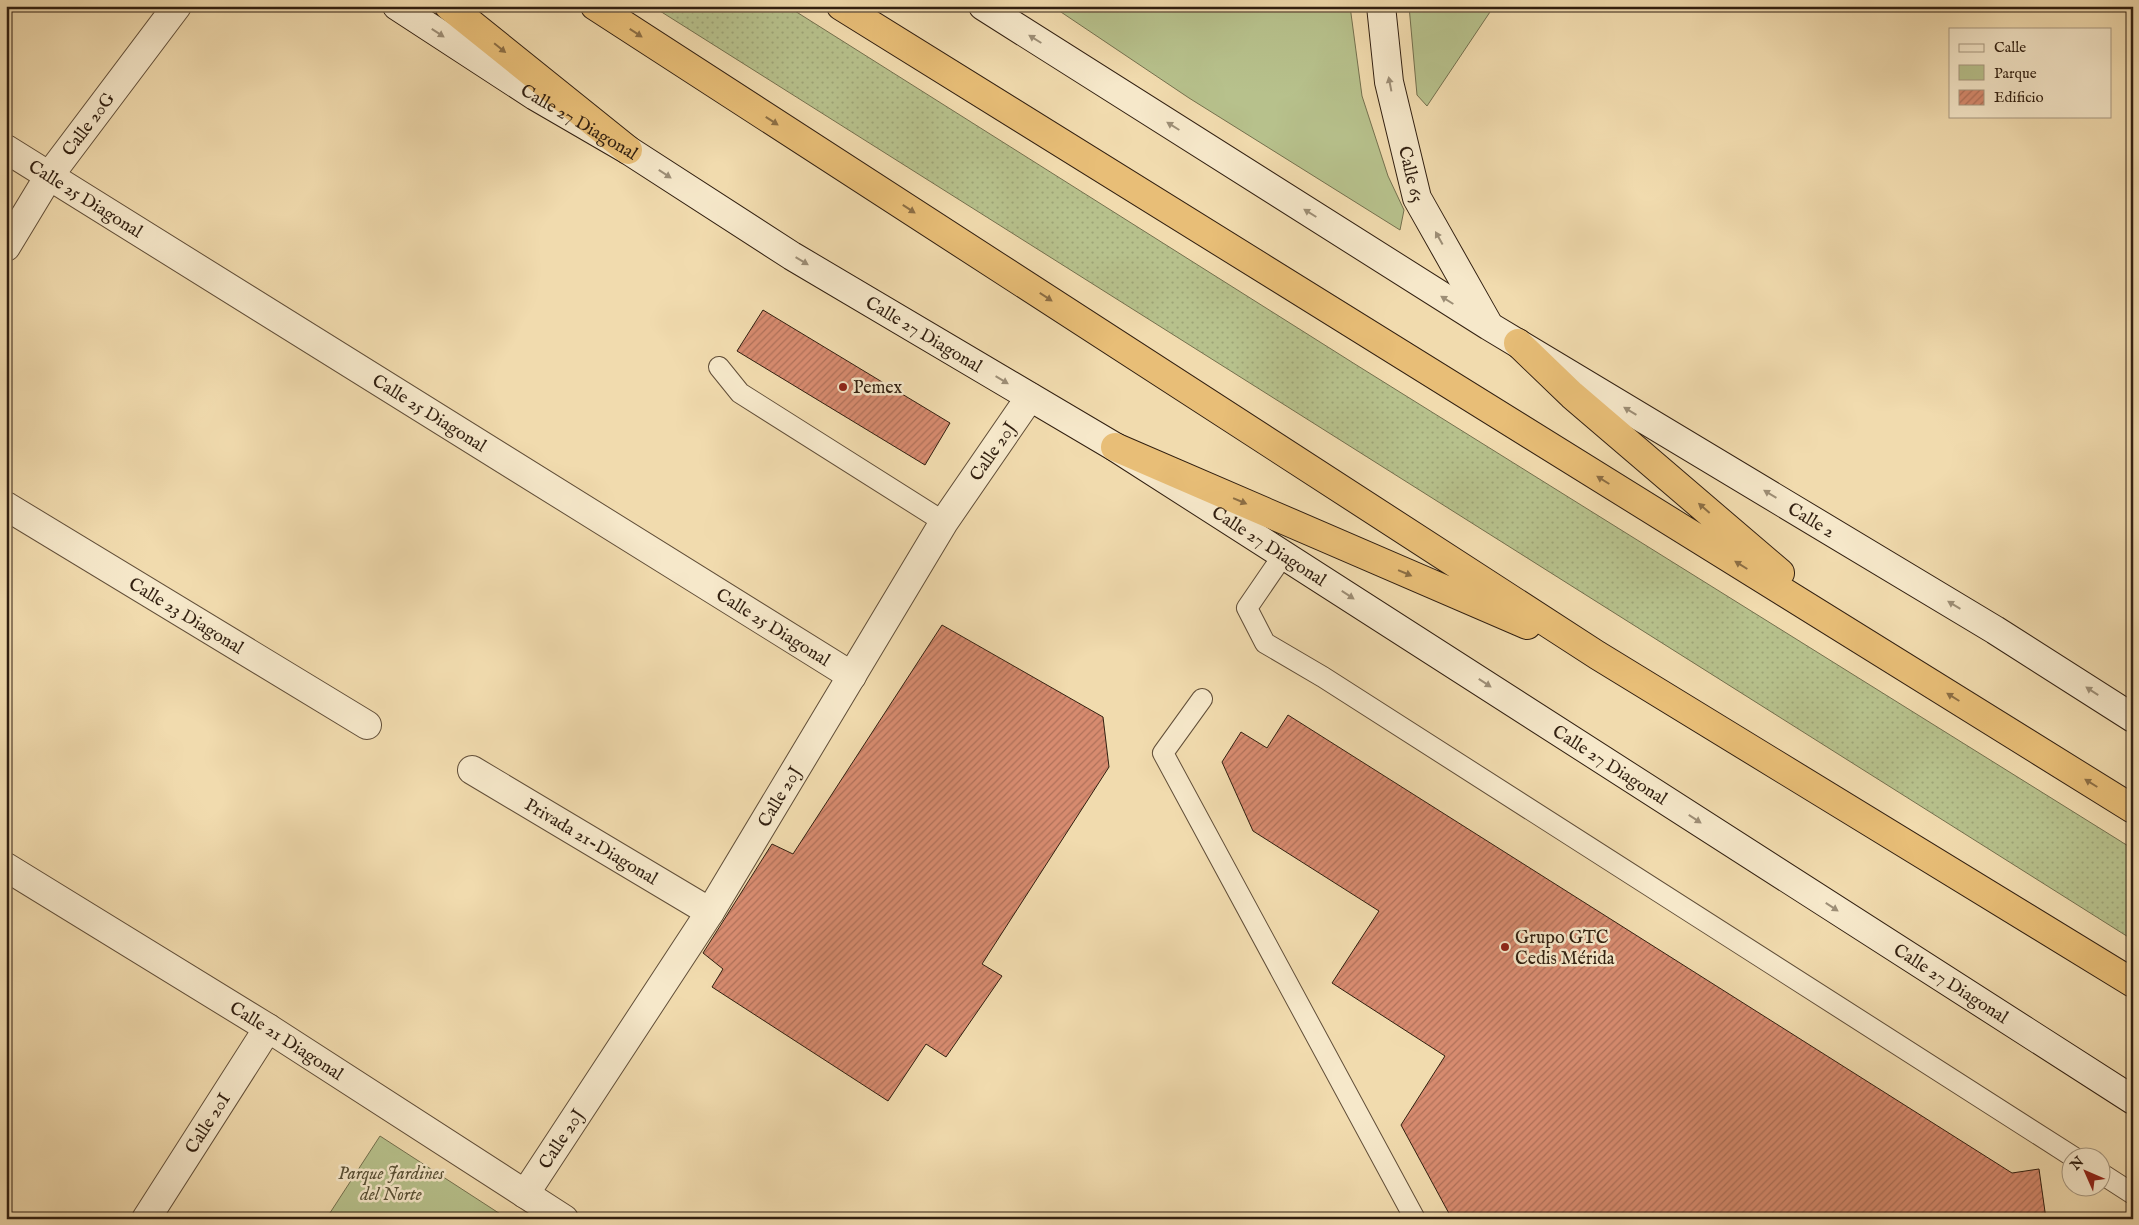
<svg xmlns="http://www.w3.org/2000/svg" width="2139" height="1225" font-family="'IM FELL English',serif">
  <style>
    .grass { fill: url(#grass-dots); stroke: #74704e }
    .green { fill: #b7c18c; stroke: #74704e }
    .building { fill: url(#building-hatch); stroke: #311f10 }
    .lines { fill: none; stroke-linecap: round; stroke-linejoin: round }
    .lane-casing { stroke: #614e38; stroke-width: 22 }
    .street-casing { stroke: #614e38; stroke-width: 30 }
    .secondary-casing { stroke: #311f10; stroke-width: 30 }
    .highway-casing { stroke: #311f10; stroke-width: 30 }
    .lane { stroke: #f6e8ca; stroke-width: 20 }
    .street { stroke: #f6e8ca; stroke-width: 28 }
    .secondary { stroke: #f6e8ca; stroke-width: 28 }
    .highway { stroke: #e8be77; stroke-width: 28 }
    .oneway { fill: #9d8e76 }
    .oneway2 { fill: #8c6e44 }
    .poi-dot { fill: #8f2418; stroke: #f6e8ca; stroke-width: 2 }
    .labels { text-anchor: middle; stroke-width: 5; stroke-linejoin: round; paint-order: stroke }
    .street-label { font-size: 18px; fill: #311f10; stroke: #f6e8ca }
    .poi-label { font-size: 18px; fill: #311f10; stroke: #f6e8ca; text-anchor: start }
    .park-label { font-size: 18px; font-style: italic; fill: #595035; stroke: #f6e8ca }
  </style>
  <defs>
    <pattern id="grass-dots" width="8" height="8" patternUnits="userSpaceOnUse" patternTransform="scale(1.25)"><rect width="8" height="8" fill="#b7c18c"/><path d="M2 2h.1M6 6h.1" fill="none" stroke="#9ea578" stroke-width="1.8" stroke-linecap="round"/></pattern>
    <pattern id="building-hatch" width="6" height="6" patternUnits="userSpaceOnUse" patternTransform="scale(1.25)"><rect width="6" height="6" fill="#d78b6f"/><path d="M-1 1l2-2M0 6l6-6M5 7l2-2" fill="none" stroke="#af715a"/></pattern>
  </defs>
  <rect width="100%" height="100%" fill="#f1dbae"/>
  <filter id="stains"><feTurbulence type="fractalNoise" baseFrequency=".004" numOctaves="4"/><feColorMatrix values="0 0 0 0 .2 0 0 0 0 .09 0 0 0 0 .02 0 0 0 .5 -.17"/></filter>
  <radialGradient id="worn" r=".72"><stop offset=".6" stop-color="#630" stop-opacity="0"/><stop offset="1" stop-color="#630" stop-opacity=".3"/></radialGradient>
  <path class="grass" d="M652,6h135l571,360 775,483v91z"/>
  <path class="green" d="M1052,6h298l12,90 26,80 16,34 -4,20 -211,-132z
    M1409,6h85l-67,100 -10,-11z
    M380,1136l128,83h-182z"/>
  <path class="building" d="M763,310l187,113 -25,42 -188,-114z
    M942,625l161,92 6,50 -127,197 20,12 -56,81 -20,-13 -38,57 -176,-114 11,-18 -20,-16 69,-109 21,10z
    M1288,715l724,458 27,-4 7,50h-594l-51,-94 44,-69 -113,-73 47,-72 -126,-80 -31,-69 19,-30 26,16z"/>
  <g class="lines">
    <defs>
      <path id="lane" d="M719,367l21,26 204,129
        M1284,554l-37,54 18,35 58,34 752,481
        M1202,699l-39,54 252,466
        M2102,1174l31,20"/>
      <g id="street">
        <path id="s1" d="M6,149l846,527"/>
        <path id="s2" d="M6,247l43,-71 128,-170"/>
        <path id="s3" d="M6,506l361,219"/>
        <path id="s4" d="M472,770l238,142"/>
        <path id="s5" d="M6,867l262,161 296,191"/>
        <path id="s6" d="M525,1194l185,-282 234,-390 86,-125"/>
        <path id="s7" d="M146,1219l122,-191"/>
      </g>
      <g id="secondary">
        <path id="s8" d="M397,6l138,90 93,54 164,106 323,191 1018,653"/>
        <path id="s9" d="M983,6l506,320 506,304 138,88"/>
        <path id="s10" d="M1381,6l8,76 28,116 70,124"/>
      </g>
      <path id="highway" d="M449,6l179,144
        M595,6l1002,649 536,328
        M841,6l1292,803
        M1518,343l54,52 208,178
        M1115,447l412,178"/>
    </defs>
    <use href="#lane" class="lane-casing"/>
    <use href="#street" class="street-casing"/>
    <use href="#secondary" class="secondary-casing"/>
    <use href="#highway" class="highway-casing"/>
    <use href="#lane" class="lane"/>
    <use href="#street" class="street"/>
    <use href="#secondary" class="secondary"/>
    <use href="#highway" class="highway"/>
  </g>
  <defs><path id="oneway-solid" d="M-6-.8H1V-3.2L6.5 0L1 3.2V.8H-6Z" transform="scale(1.25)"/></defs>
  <g class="oneway">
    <use href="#oneway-solid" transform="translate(438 33) rotate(33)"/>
    <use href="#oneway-solid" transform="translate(1035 39) rotate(-148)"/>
    <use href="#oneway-solid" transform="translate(1390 84) rotate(-101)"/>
    <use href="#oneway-solid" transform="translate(1173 126) rotate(-148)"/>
    <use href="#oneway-solid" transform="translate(665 174) rotate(33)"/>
    <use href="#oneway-solid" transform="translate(1310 213) rotate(-148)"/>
    <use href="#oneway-solid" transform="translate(1439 238) rotate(-119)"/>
    <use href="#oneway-solid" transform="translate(802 261) rotate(31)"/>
    <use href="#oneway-solid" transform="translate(1447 300) rotate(-148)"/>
    <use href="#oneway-solid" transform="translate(1002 380) rotate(31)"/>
    <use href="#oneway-solid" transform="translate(1630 411) rotate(-149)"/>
    <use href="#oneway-solid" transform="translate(1770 494) rotate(-149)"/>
    <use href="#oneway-solid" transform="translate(1348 595) rotate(33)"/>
    <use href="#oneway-solid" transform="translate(1954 605) rotate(-149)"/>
    <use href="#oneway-solid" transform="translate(1485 683) rotate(33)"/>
    <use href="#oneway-solid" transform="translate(2092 691) rotate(-147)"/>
    <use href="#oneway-solid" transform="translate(1695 819) rotate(33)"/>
    <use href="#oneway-solid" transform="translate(1832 907) rotate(33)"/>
  </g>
  <g class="oneway2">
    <use href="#oneway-solid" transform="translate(636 33) rotate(33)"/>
    <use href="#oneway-solid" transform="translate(500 48) rotate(39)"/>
    <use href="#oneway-solid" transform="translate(772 121) rotate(33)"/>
    <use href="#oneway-solid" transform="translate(909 209) rotate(33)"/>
    <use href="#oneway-solid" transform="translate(1046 297) rotate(33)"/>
    <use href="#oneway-solid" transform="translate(1603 480) rotate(-148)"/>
    <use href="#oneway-solid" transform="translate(1240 501) rotate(23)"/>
    <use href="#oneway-solid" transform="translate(1704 508) rotate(-139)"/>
    <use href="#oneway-solid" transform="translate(1741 565) rotate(-148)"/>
    <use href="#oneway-solid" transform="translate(1405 573) rotate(23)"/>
    <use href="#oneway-solid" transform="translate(1953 697) rotate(-148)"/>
    <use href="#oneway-solid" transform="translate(2091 783) rotate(-148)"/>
  </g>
  <g class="poi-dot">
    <circle cx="843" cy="387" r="5"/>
    <circle cx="1505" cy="947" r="5"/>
  </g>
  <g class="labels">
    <g class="street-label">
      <text dy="6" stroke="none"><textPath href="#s8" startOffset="216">Calle 27 Diagonal</textPath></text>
      <text dy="6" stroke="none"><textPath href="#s2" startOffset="148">Calle 20G</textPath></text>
      <text dy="6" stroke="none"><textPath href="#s10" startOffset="171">Calle 65</textPath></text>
      <text dy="6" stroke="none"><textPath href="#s1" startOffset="94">Calle 25 Diagonal</textPath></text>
      <text dy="6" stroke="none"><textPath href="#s8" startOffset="621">Calle 27 Diagonal</textPath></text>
      <text dy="6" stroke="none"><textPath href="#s1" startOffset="499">Calle 25 Diagonal</textPath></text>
      <text dy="6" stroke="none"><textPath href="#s6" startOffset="878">Calle 20J</textPath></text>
      <text dy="6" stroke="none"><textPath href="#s9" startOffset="975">Calle 2</textPath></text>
      <text dy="6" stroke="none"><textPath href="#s8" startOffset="1026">Calle 27 Diagonal</textPath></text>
      <text dy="6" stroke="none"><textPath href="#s3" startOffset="211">Calle 23 Diagonal</textPath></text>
      <text dy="6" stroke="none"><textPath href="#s1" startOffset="904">Calle 25 Diagonal</textPath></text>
      <text dy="6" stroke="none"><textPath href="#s8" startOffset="1431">Calle 27 Diagonal</textPath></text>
      <text dy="6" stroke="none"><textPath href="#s6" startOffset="472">Calle 20J</textPath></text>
      <text dy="6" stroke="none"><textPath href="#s4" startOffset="139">Privada 21-Diagonal</textPath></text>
      <text dy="6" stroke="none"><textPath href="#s8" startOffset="1836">Calle 27 Diagonal</textPath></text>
      <text dy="6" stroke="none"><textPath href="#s5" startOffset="330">Calle 21 Diagonal</textPath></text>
      <text dy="6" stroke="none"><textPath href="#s7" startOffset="114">Calle 20I</textPath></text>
      <text dy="6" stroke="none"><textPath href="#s6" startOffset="66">Calle 20J</textPath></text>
    </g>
    <g class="poi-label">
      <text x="853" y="393">Pemex</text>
      <text x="1515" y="943">Grupo GTC<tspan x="1515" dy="21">Cedis Mérida</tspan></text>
    </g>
    <g class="park-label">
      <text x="391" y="1179">Parque Jardines<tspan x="391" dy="21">del Norte</tspan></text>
    </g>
  </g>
  <rect width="2139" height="1225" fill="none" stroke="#f1dbae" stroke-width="25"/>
  <rect x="8" y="8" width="2124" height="1210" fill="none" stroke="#311f10" stroke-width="2.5"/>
  <rect x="12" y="12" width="2114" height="1200" fill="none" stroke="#311f10"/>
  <rect x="1949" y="28" width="162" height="90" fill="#f6e8ca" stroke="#a79880"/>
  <rect x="1959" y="44" width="25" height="8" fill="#f6e8ca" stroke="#a79880"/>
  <text x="1994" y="52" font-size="15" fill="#311f10">Calle</text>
  <rect x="1959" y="65" width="25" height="15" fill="#b7c18c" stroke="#a79880"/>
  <text x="1994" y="78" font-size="15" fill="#311f10">Parque</text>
  <rect x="1959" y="90" width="25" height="15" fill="url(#building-hatch)" stroke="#a79880"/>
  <text x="1994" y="102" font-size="15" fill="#311f10">Edificio</text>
  <g transform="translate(2086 1172) rotate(315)"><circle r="24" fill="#f6e8ca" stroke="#a79880"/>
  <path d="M0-4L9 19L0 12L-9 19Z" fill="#8f2418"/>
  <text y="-8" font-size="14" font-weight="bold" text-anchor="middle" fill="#311f10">N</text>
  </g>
  <rect width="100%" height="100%" filter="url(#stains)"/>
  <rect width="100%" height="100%" fill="url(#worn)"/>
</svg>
